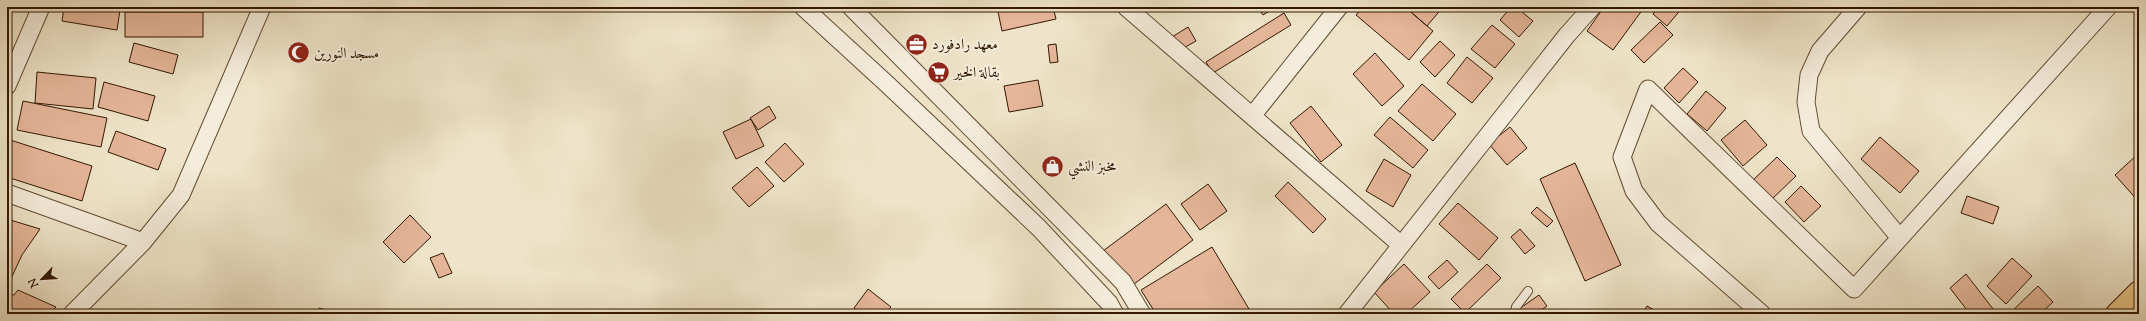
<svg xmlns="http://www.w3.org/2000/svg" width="2146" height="321" font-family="'Sorts Mill Goudy',Amiri,serif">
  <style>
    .building { fill: #e5b699; stroke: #331800 }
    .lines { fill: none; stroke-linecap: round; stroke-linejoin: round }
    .lane-casing { stroke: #624b32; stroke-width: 10 }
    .street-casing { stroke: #624b32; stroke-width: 19 }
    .highway-casing { stroke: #331800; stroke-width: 24 }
    .lane { stroke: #f5eddc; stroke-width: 8 }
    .street { stroke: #f5eddc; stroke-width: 17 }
    .highway { stroke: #e8c284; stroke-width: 22 }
    .labels { text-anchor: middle; stroke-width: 4; stroke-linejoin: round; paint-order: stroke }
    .poi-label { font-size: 15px; fill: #331800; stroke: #f5eddc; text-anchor: start }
  </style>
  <rect width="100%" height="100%" fill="#efe4c9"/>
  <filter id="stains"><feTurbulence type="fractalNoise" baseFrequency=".005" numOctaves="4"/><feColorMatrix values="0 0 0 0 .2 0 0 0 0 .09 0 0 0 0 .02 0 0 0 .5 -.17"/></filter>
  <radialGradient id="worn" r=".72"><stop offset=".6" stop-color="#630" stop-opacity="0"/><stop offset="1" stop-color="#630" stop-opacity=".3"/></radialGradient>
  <path class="building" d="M64,7h39l17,3 -3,20 -55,-9z
    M304,7h13l-2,5z
    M997,7h56l3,12 -54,12z
    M1257,7h19l-13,8z
    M1363,7h42l28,24 -24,29 -53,-45z
    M1405,7h38l-16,19z
    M1511,7h5l17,14 -14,16 -19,-17z
    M1604,7h37l2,2 -30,41 -26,-19z
    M1659,7h24l-16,19 -14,-12z
    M125,12h78v25h-78z
    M1284,13l7,12 -78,48 -7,-11z
    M1660,22l13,13 -29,28 -13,-13z
    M1492,25l23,19 -20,24 -24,-19z
    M1188,27l8,14 -16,9 -8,-13z
    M1440,41l15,14 -20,22 -15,-15z
    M134,43l44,12 -5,19 -44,-12z
    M1056,44l2,18 -8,1 -2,-18z
    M1375,53l29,33 -22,20 -29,-32z
    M1467,57l26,21 -21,25 -25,-20z
    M1683,68l15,14 -19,21 -15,-15z
    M37,72l59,6 -3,31 -58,-6z
    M1038,80l5,26 -34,6 -5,-26z
    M104,82l51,14 -7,25 -50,-14z
    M1422,84l34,30 -23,27 -35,-30z
    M1706,91l20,17 -19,23 -20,-17z
    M23,101l84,17 -6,29 -84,-17z
    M769,106l7,12 -18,12 -8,-12z
    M1311,106l31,39 -21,17 -31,-39z
    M1390,117l38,33 -15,18 -39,-33z
    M751,119l13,27 -28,13 -13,-27z
    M1745,120l22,25 -24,21 -22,-26z
    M1510,127l17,21 -20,17 -18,-21z
    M116,131l50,18 -8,21 -50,-18z
    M1880,137l39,34 -19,22 -39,-34z
    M7,139l85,27 -10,35 -75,-24z
    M785,143l19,21 -20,18 -19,-20z
    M2139,153v49l-24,-27z
    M1777,157l19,19 -26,25 -19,-19z
    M1384,159l27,16 -18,32 -27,-16z
    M1575,163l46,102 -36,16 -45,-102z
    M757,167l17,19 -25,21 -17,-19z
    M1288,182l38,37 -13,14 -38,-37z
    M1208,184l19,27 -27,19 -19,-26z
    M1801,186l20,20 -17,16 -19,-20z
    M1967,196l32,11 -6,17 -32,-11z
    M1458,203l40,35 -19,22 -40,-36z
    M1166,204l27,36 -63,47 -27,-36z
    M1537,207l16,14 -6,6 -16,-14z
    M410,215l21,22 -27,26 -21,-21z
    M7,219l33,10 -18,26 -14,30z
    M1520,229l15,17 -10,8 -14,-17z
    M1212,247l40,67h-96l-15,-24z
    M443,253l9,20 -13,5 -9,-20z
    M2012,258l20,18 -26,28 -19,-18z
    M1447,260l11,12 -19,17 -11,-12z
    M1404,264l26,28 -24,22h-12l-20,-22z
    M1487,264l14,14 -36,35 -14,-14z
    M1966,274l31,40h-27l-20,-26z
    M2038,286l15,16 -13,12h-31z
    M868,289l23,18 -6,7h-23l-8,-6z
    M18,290l38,17 -7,7h-42v-20l7,1z
    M1539,295l8,11 -11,8h-13l-4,-5z
    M1647,306l9,5 -1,3h-13z
    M319,308l20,6h-22z"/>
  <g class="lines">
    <defs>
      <path id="lane" d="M1514,314l2,-7 12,-16"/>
      <path id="street" d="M803,7l84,77 152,144 70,75 6,11
        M851,7l272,275 19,32
        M1126,7l275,238
        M1858,7l-38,44 -11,24 -3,27 5,29 89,107
        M7,86l34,-79
        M1252,116l87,-109
        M7,193l136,49
        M72,314l71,-72 38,-47 81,-188
        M1347,314l220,-279 25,-28
        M1762,314l-104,-91 -24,-32 -12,-34 26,-68 206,200 254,-282"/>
      <path id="highway" d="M2117,314l22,-22"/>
    </defs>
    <use href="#lane" class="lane-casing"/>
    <use href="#street" class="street-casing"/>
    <use href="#highway" class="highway-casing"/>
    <use href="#lane" class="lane"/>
    <use href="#street" class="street"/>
    <use href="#highway" class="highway"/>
  </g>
  <defs>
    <symbol id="office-disc" viewBox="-11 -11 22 22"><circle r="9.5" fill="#8f2418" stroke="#f5eddc"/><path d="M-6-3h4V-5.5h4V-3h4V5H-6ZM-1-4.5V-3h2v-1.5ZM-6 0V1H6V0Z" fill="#fff"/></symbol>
    <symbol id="mosque-disc" viewBox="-11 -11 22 22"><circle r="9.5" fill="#8f2418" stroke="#f5eddc"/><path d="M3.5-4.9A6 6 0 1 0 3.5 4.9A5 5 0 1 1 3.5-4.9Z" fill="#fff"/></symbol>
    <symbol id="supermarket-disc" viewBox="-11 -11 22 22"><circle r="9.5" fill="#8f2418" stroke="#f5eddc"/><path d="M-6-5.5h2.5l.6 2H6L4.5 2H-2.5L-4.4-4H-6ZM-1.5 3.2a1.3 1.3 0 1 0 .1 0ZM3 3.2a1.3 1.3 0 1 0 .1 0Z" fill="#fff"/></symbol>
    <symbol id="shop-disc" viewBox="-11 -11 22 22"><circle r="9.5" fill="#8f2418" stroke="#f5eddc"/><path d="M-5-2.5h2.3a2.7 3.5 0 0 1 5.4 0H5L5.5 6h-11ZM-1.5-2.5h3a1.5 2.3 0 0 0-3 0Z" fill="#fff"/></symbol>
  </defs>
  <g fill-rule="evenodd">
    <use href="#office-disc" x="904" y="32" width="25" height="25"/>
    <use href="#mosque-disc" x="286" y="40" width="25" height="25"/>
    <use href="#supermarket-disc" x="926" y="60" width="25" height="25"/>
    <use href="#shop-disc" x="1040" y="154" width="25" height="25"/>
  </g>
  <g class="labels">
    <g class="poi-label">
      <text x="932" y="49">معهد رادفورد</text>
      <text x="314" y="58">مسجد النورين</text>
      <text x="954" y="77">بقالة الخير</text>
      <text x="1068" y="171">مخبز النشي</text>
    </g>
  </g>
  <rect width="2146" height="321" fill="none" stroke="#efe4c9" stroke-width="24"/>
  <rect x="8" y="8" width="2130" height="305" fill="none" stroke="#331800" stroke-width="2"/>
  <rect x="12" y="12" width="2122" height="297" fill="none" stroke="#331800"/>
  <g transform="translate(42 279) rotate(245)" stroke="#f5eddc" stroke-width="3" paint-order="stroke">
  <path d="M0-3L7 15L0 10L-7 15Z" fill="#331800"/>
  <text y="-6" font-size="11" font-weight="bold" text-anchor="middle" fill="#331800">N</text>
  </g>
  <rect width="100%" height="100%" filter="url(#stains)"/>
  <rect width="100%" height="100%" fill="url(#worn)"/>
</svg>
